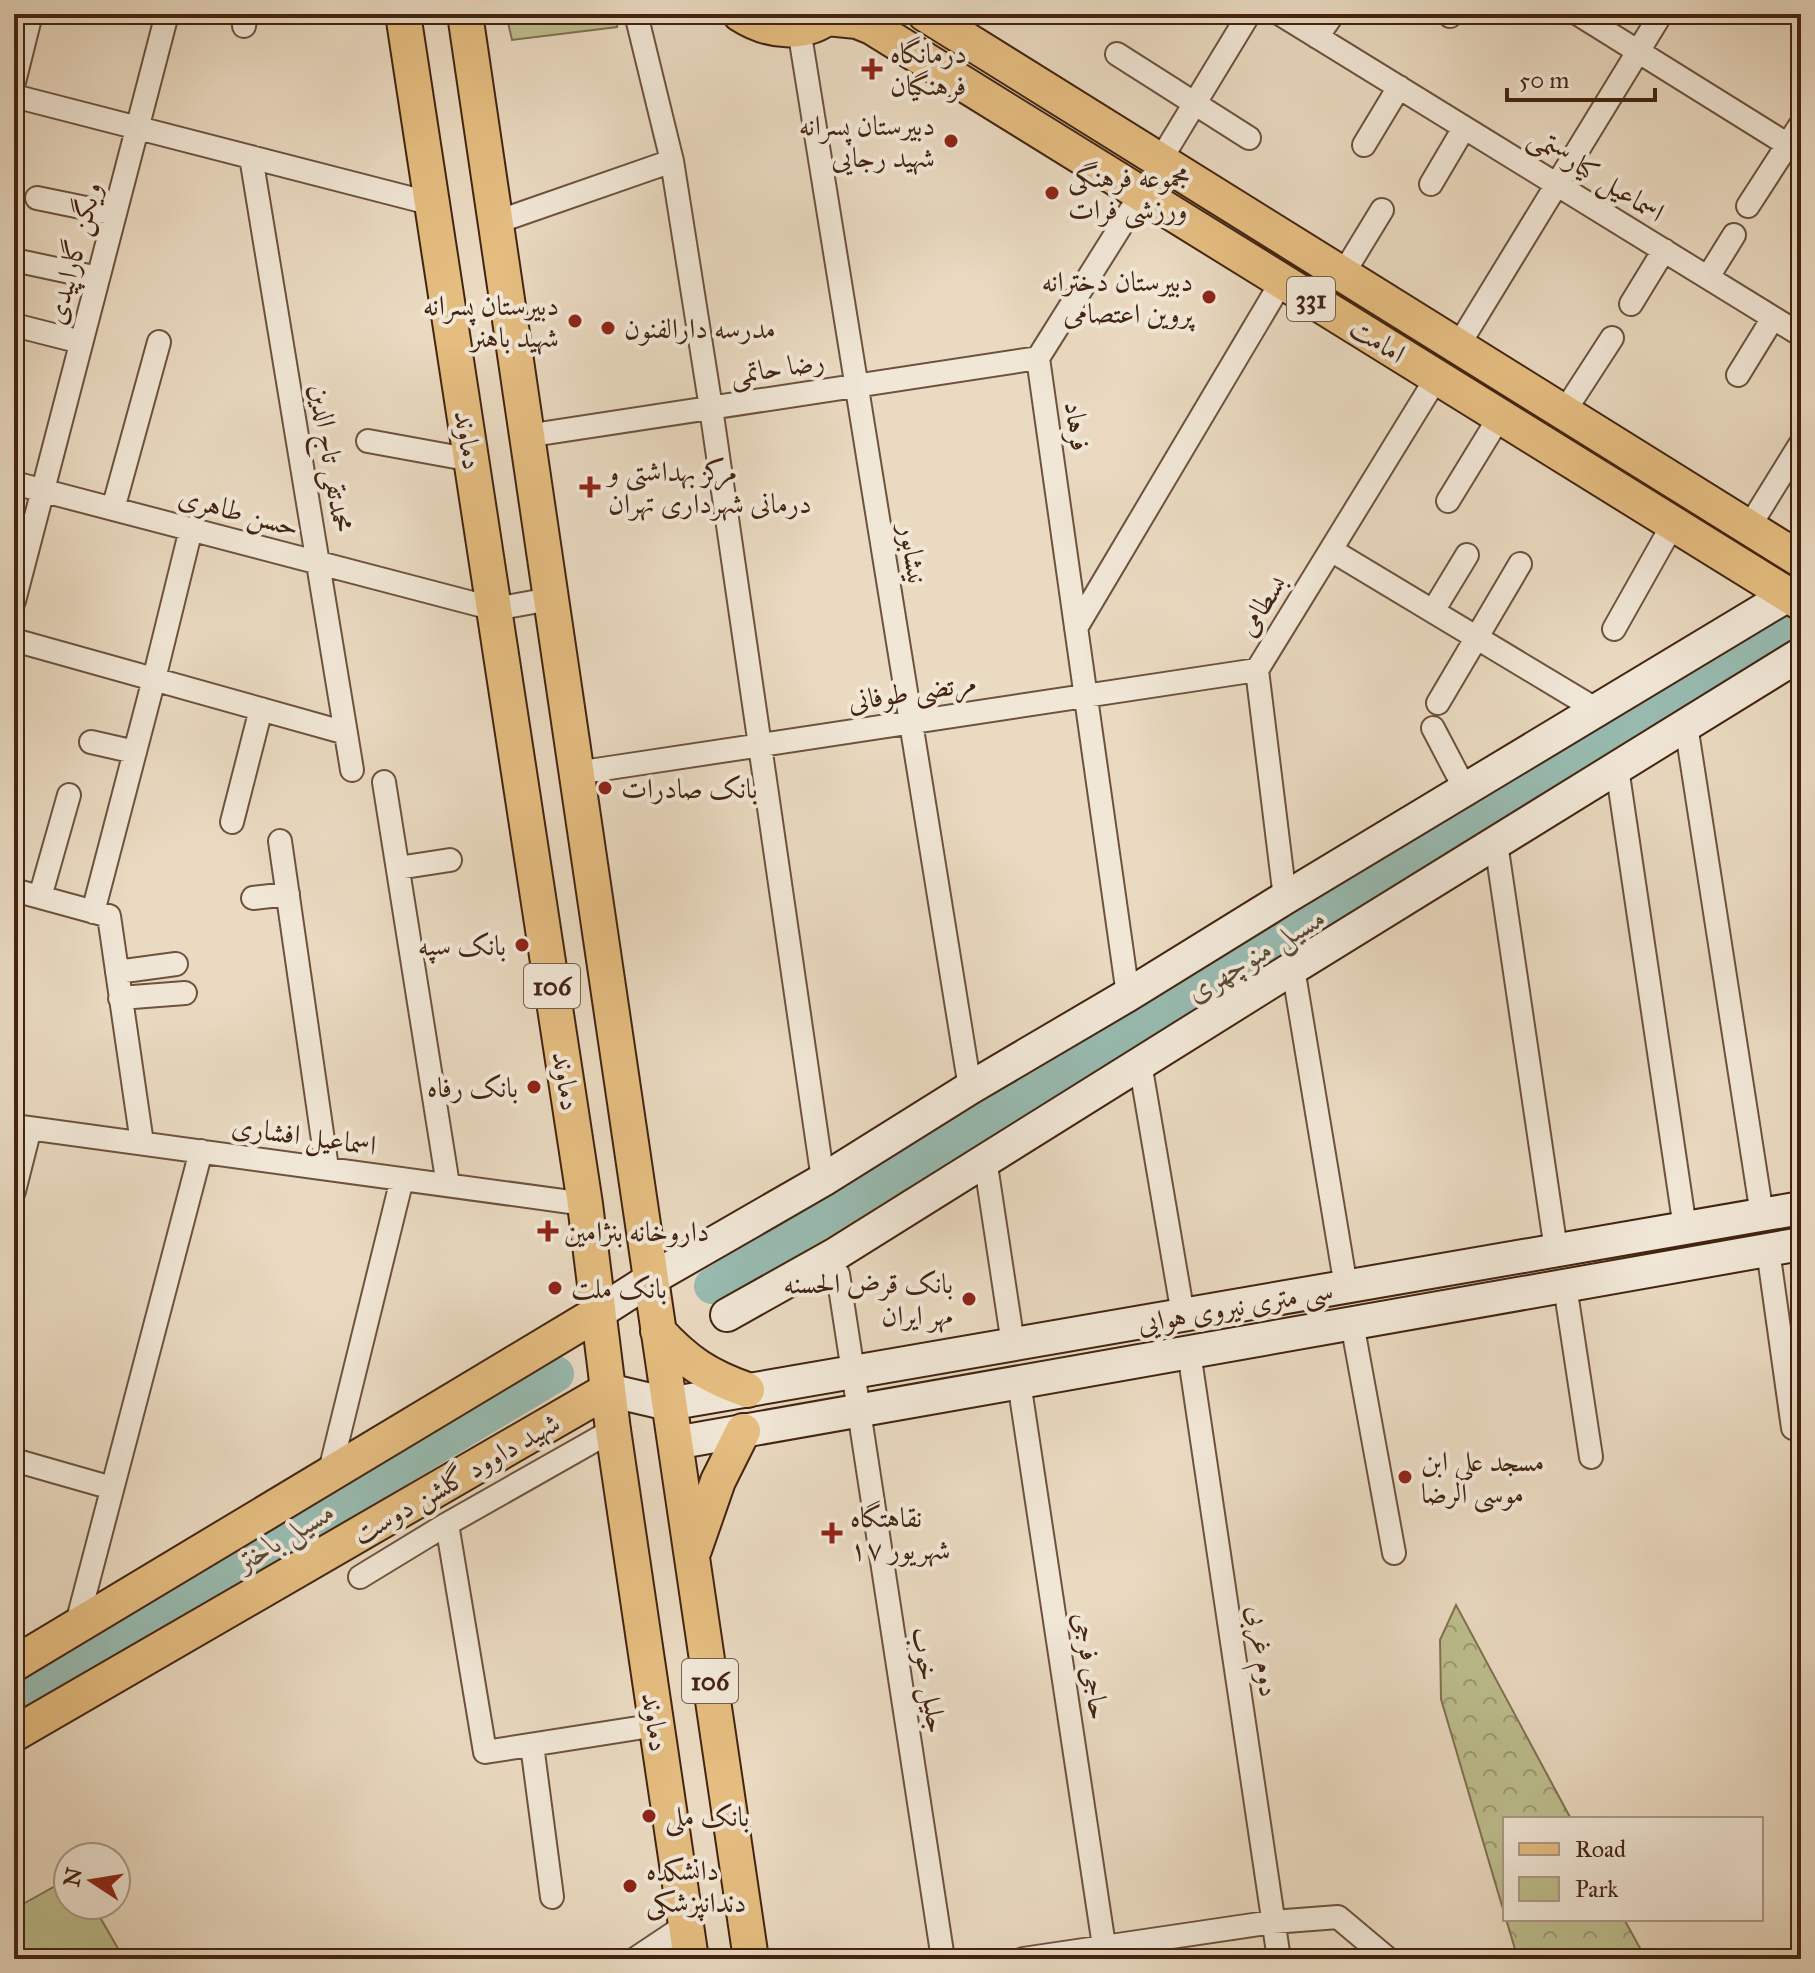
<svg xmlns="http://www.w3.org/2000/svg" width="1815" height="1973" font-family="'IM FELL Great Primer',Amiri,serif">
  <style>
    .green { fill: #bdbe8e; stroke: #807150; stroke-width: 2 }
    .forest { fill: url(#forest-crowns); stroke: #807150; stroke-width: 2 }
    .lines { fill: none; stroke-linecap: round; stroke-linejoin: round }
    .river { stroke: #98bbb1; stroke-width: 36 }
    .minor-casing { stroke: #6d523d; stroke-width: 26 }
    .secondary-casing { stroke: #432411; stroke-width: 36 }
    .primary-casing { stroke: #432411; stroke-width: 38 }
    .minor { stroke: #f1e7d7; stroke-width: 22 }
    .secondary { stroke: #f1e7d7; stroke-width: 32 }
    .primary { stroke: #e5bd80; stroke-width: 34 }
    .poi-dot { fill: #8f2418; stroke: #f1e7d7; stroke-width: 3 }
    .labels { text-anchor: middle; stroke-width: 8; stroke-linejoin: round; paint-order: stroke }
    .shield { fill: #f1e7d7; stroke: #775e4c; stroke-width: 2 }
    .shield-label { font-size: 26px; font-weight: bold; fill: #432411 }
    .poi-label { font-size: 28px; fill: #432411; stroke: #f1e7d7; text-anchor: start }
    .street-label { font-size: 28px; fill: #432411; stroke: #f1e7d7 }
    .water-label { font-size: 30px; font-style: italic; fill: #584a39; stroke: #f1e7d7 }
  </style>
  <defs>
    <pattern id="forest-crowns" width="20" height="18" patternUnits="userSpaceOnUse" patternTransform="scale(2)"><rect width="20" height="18" fill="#bdbe8e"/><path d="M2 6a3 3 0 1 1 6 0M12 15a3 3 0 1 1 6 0" fill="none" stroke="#9b9a73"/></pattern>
  </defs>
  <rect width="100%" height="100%" fill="#eadac1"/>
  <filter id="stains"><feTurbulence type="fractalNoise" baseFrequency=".0025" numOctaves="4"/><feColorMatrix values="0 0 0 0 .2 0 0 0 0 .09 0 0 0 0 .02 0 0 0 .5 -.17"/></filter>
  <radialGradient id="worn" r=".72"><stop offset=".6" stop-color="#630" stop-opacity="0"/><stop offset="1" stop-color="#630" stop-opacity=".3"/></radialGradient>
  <path class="green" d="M506,14h113l-2,13 -105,13z
    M913,1146l14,26 -57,45 -156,86 -10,-29z
    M68,1879v26h25l31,54h-110v-50z"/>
  <path class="forest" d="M1456,1605l115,214h-66v97l-64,-217 -1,-59z
    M1506,1919h118l22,40h-128z"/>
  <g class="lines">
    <path class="river" d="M712,1286l1089,-664
      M14,1699l542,-325"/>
    <defs>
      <path id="minor" d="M636,14l36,147 39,247 112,772
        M1280,14l521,321
        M1578,14l223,139
        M1450,16l1,-2
        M244,26l2,-12
        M799,29l171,1059
        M1317,37l16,-23
        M1117,54l132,84
        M14,82l17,-68
        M14,96l419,108
        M1364,145l35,-58
        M251,157l101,613
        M1161,159l88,-145
        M1431,184l33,-56
        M37,198l78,16
        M1748,206l53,-82
        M494,223l178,-62
        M14,260l84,18
        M1343,274l39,-64
        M1708,277l26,-42
        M1631,304l33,-54
        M14,325l67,17
        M1458,346l203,-332
        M1738,375l35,-57
        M1564,412l48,-74
        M526,436l512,-78
        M368,441l104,19
        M14,483l481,126 55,-10
        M1448,501l52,-85
        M113,509l46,-167
        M1749,527l52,-84
        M1331,550l266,160
        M14,601l153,-587
        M1433,611l34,-56
        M1076,628l206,-347
        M1614,629l59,-105
        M14,640l332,93
        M1438,703l82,-139
        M1686,725l76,490
        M1433,728l32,61
        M91,742l44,10
        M1617,768l68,460
        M576,773l681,-103
        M384,782l64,403
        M232,822l29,-113
        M280,841l47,327
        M1496,843l60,407
        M398,868l52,-8
        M14,890l95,26 33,227
        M40,897l29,-102
        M253,898l35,-4
        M1285,898l-28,-228 180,-293
        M93,912l61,-233 37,-150
        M1293,968l53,319
        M117,972l59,-8
        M1128,995l-90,-637 103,-164
        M120,998l65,-5
        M1140,1063l43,252
        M14,1126l571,78
        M985,1159l28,185
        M14,1191l16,-63
        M1768,1250l25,178
        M838,1274l105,685
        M1565,1286l26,171
        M1352,1323l42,230
        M1189,1352l90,607
        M1019,1382l87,577
        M14,1460l98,28
        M329,1475l73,-296
        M447,1524l38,228 172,-27
        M360,1577l87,-53 166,-94
        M76,1627l125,-476
        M532,1745l20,152
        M635,1959l51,-34
        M1023,1959l250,-37 65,-5 50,42"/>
      <path id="secondary" d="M598,1313l53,-34 172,-99 147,-92 158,-93 157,-97 503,-303
        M727,1315l107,-60 459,-287 508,-314
        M608,1390l60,14 1133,-196
        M675,1443l1126,-199"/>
      <path id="primary" d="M403,14l182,1190 28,226 78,529
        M465,14l286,1945
        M740,14c28,18 65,23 92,0
        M925,14l876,546
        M827,18l30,3 15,6 929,576
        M658,1331c28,31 50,45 89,59
        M694,1550l24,-69 25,-50
        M14,1664l584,-351
        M14,1734l594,-344"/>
    </defs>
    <use href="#minor" class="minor-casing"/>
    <use href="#secondary" class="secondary-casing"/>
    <use href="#primary" class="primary-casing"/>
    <use href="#minor" class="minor"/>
    <use href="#secondary" class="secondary"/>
    <use href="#primary" class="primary"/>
  </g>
  <g class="poi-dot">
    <path d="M868 57h8v8h8v8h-8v8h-8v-8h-8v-8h8z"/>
    <circle cx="951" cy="141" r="8"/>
    <circle cx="1052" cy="193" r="8"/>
    <circle cx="1209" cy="297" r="8"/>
    <circle cx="575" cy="321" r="8"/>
    <circle cx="608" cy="328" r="8"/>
    <path d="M586 475h8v8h8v8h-8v8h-8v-8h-8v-8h8z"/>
    <circle cx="605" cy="788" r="8"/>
    <circle cx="522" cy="945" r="8"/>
    <circle cx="534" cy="1087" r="8"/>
    <path d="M544 1219h8v8h8v8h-8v8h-8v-8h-8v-8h8z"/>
    <circle cx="555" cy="1288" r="8"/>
    <circle cx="969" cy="1299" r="8"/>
    <circle cx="1405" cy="1477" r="8"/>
    <path d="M828 1521h8v8h8v8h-8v8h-8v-8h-8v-8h8z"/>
    <circle cx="649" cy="1816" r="8"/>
    <circle cx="630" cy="1886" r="8"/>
  </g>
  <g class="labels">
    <g class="shield">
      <rect x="1287" y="277" width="48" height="44" rx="6"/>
      <rect x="524" y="964" width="56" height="44" rx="6"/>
      <rect x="682" y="1659" width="56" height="44" rx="6"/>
    </g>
    <g class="shield-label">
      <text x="1311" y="308">331</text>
      <text x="552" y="995">106</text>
      <text x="710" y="1690">106</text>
    </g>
    <g class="poi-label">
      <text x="890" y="63">درمانگاه<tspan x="890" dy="32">فرهنگیان</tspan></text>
      <text x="935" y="135" text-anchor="end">دبیرستان پسرانه<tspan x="935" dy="32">شهید رجایی</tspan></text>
      <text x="1068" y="187">مجموعه فرهنگی<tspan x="1068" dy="32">ورزشی فرات</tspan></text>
      <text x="1193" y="291" text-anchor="end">دبیرستان دخترانه<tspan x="1193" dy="32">پروین اعتصامی</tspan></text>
      <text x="559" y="315" text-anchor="end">دبیرستان پسرانه<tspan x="559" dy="32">شهید باهنر</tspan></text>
      <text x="624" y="338">مدرسه دارالفنون</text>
      <text x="608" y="481">مرکز بهداشتی و<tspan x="608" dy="32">درمانی شهرداری تهران</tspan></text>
      <text x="621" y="798">بانک صادرات</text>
      <text x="506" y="955" text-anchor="end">بانک سپه</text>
      <text x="518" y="1097" text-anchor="end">بانک رفاه</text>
      <text x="564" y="1241">داروخانه بنژامین</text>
      <text x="953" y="1293" text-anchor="end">بانک قرض الحسنه<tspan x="953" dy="32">مهر ایران</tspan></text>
      <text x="571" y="1298">بانک ملت</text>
      <text x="1421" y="1471">مسجد علی ابن<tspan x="1421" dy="32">موسی الرضا</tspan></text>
      <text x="850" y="1527">نقاهتگاه<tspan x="850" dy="32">۱۷ شهریور</tspan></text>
      <text x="665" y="1826">بانک ملی</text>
      <text x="646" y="1880">دانشکده<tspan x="646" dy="32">دندانپزشکی</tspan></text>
    </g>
    <g class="street-label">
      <text transform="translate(1597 174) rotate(32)" y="10">اسماعیل کیارستمی</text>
      <text transform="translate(73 253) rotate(-75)" y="10">ویگن گاراپیدی</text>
      <text transform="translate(1378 340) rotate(32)" y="10">امامت</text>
      <text transform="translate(777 367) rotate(-9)" y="10">رضا حاتمی</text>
      <text transform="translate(1078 426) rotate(82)" y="10">فرهاد</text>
      <text transform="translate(469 440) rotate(81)" y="10">دماوند</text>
      <text transform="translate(332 458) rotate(81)" y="10">محمدتقی تاج الدین</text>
      <text transform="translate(239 511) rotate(15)" y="10">حسن طاهری</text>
      <text transform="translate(914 554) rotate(81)" y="10">نیشابور</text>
      <text transform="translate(1261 605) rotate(-58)" y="10">بسطامی</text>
      <text transform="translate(912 691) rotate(-9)" y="10">مرتضی طوفانی</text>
      <text transform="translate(567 1081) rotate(81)" y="10">دماوند</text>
      <text transform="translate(304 1135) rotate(8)" y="10">اسماعیل افشاری</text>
      <text transform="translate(1235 1306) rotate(-10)" y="10">سی متری نیروی هوایی</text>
      <text transform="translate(456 1478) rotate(-30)" y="10">شهید داوود گلشن دوست</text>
      <text transform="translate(1264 1651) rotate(82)" y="10">دوم غربی</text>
      <text transform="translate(1092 1666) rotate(81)" y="10">حاجی فرجی</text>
      <text transform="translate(930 1680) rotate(81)" y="10">جلیل خوب</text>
      <text transform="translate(656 1722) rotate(82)" y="10">دماوند</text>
    </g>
    <g class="water-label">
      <text transform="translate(1256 954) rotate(-31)" y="10">مسیل منوچهری</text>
      <text transform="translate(285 1536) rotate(-31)" y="10">مسیل باختر</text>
    </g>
  </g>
  <rect width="1815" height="1973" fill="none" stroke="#eadac1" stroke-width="48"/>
  <rect x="16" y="16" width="1783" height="1941" fill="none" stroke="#432411" stroke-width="4"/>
  <rect x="24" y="24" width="1767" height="1925" fill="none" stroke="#432411" stroke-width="2"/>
  <rect x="1503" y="1817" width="260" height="104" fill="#f1e7d7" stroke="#ab9988" stroke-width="2"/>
  <rect x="1519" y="1843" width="40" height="12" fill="#e5bd80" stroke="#ab9988" stroke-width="2"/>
  <text x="1575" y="1857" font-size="24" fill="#432411">Road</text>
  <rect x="1519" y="1877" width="40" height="24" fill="#bdbe8e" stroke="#ab9988" stroke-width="2"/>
  <text x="1575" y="1897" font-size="24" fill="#432411">Park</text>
  <g transform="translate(92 1881) rotate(282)"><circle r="38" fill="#f1e7d7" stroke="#ab9988" stroke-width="2"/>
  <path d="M0-6L14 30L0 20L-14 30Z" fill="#8f2418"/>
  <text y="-12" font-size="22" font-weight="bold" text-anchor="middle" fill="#432411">N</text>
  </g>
  <path d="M1507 88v12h148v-12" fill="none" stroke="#432411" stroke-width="4"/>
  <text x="1519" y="88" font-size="24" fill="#432411" stroke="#f1e7d7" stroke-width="6" paint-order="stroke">50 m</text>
  <rect width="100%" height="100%" filter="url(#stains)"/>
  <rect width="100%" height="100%" fill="url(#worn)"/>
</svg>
